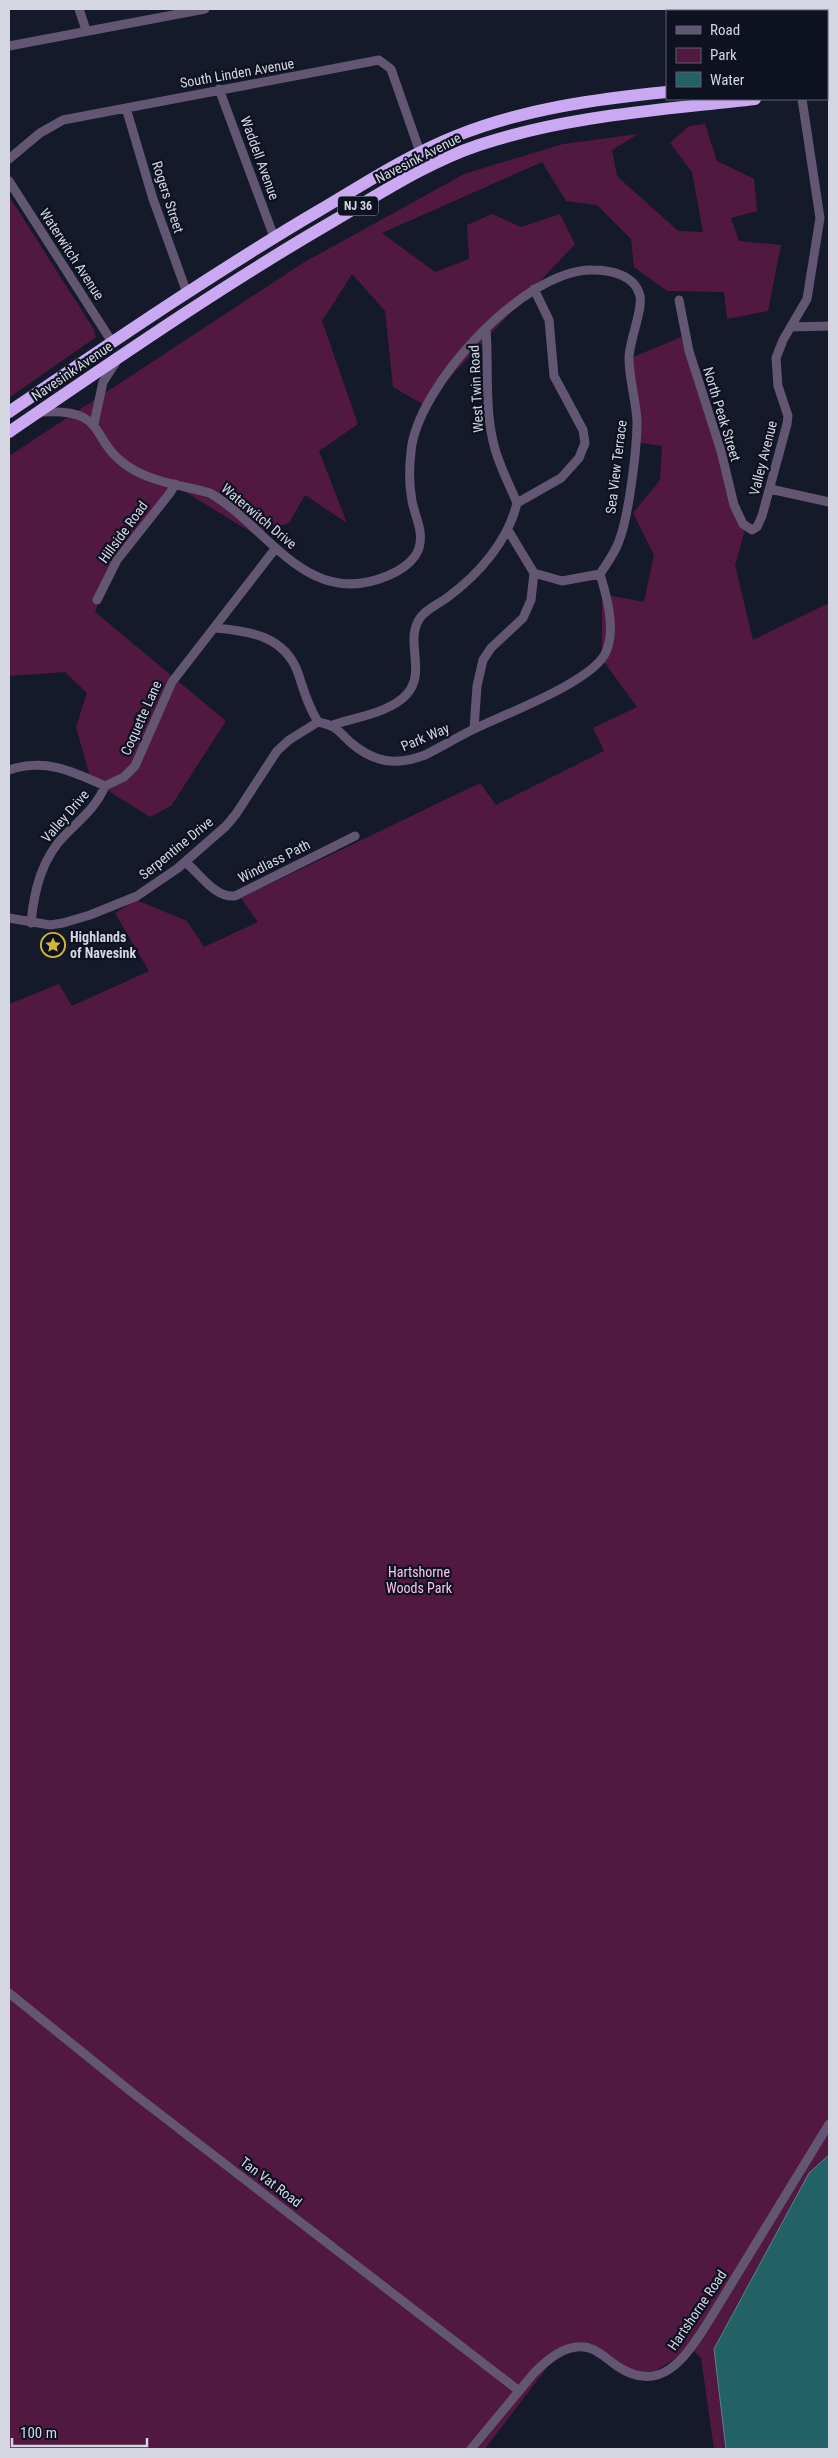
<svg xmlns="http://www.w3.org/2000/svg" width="838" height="2458" font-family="'Roboto Condensed',sans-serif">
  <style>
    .green { fill: #511842 }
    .water { fill: #226266; stroke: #57858b }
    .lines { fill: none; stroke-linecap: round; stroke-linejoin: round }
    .minor { stroke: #635673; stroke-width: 9 }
    .highway { stroke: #caa8f2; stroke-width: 12 }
    .labels { text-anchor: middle; stroke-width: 4.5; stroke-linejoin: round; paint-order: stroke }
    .shield { fill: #0d1120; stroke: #989ca8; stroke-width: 1 }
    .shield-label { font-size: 12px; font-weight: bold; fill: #d4d7e2 }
    .street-label { font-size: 14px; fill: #d4d7e2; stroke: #0d1120 }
    .poi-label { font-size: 14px; font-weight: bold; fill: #d4d7e2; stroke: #0d1120; text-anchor: start }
    .park-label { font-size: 14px; fill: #fec4ea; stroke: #0d1120 }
  </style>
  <rect width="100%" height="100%" fill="#151a2a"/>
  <path class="green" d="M705,124l12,37 37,18 3,32 -26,7 8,23 42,4 -13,66 -41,8 -3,-27 -57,-1 -33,-24 -3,-28 -34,-34 -31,-4 -24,-39 -160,71 53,39 34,-13 -2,-34 25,-11 29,13 39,-13 15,30 -151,161 -31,-18 -8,-76 -33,-37 -30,47 36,103 -39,27 28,72 -42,-28 -16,28 -35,11 -75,-46 -68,75 -16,49 131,109 -55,85 -21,11 -59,-37 -15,-53 11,-34 -22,-21 -56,4v-220l294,-193 161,-89 99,-30 75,-10 -26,16 5,26 61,55 25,1 -11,-60 -22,-29 19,-17z
    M9,196l84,132 3,9 -87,61z
    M681,337l64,193 -10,35 18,75 76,-37v1552l-20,18 -95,176 12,100h-12l-13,-91 -10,-10 -46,30 -67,-35 -26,18 -67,88h-476v-1445l50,-20 13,22 77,-35 -34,-58 21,-13 51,21 17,26 54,-25 -17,-24 239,-115 16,22 108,-54 -11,-23 44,-21 -35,-48v-65l42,8 10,-47 -21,-42 27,-33 2,-34 -26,-4 -5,-84z"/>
  <path class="water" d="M829,2155v294h-103l-12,-100 95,-176z"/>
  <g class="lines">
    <path class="minor" d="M79,9l7,21
      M788,9v2
      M9,46l196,-37
      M219,89l55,148
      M126,108l27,91 34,94
      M9,159l31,-26 23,-13 316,-60 12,9 29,83
      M9,181l103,161
      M679,300l10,51 32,100 13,54 9,19 9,6 5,-3 5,-11 25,-92 1,-8 -10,-30 -2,-28 7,-18 24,-41 13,-81 -18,-119
      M791,327l38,-1
      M486,329c3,40 -2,82 9,120 5,18 15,37 22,54
      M40,412c71,-4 47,28 89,55 22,15 56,19 81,26 58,34 97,117 177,83 13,-5 28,-15 32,-28 5,-17 -4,-31 -7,-47 -3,-16 -3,-33 -1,-49 5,-65 114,-184 182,-182 18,0 42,5 47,26 3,13 -11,46 -11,62 0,21 7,42 8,63 0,28 -8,94 -18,120 -4,12 -12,22 -19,33l-38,7 -28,-8
      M94,424l9,-42 13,-20
      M770,489l59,13
      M517,503l44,-25 18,-20 6,-15 -2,-13 -29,-54 -5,-56 -15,-31
      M97,600l20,-40 53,-67 5,-9
      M216,628c33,3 69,8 82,45 6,18 10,33 20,49 19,4 19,8 32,20 24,21 46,24 75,13 16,-8 31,-17 47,-25 30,-15 121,-48 134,-78 10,-23 1,-55 -6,-78
      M333,725c23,-8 57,-12 74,-31 20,-23 -3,-53 13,-76 7,-10 19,-14 28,-21 31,-23 60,-56 69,-94
      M474,729l3,-43 6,-26 8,-12 32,-30 8,-18 3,-27 -26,-43
      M9,770c36,-12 63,1 96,16l19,-9 11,-11 37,-84 103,-133
      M185,862c15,11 29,36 50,34l120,-60
      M9,918l41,7 13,-2 27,-8 47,-19 41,-28 48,-42 10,-12 41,-63 12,-11 29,-18
      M31,923c3,-33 11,-66 36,-90 16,-16 29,-26 38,-47
      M9,1993l125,101 384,296
      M471,2449l63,-76c13,-13 30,-28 50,-26 12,1 23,12 33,19 43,29 67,-7 88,-39l124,-203"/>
    <path class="highway" d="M827,73h2
      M827,86h2
      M9,412c102,-69 204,-139 311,-202 44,-26 88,-55 136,-74 67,-27 140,-37 211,-44
      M9,432c107,-73 214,-147 326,-212 46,-27 93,-58 144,-75 90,-30 183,-35 276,-46"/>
  </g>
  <defs>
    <symbol id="sight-ring" viewBox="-11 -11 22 22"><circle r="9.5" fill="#0d1120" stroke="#d1b736" stroke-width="1.5"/><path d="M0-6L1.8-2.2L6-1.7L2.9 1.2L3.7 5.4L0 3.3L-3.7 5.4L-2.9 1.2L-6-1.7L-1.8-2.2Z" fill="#d1b736"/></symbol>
  </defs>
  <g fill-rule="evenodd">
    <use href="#sight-ring" x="39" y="931" width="28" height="28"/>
  </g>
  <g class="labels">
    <rect class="shield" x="338" y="196.5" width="40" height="19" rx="4"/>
    <g class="shield-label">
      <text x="358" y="210">NJ 36</text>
    </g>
    <g class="street-label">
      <text transform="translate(237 73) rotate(-10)" y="5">South Linden Avenue</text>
      <text transform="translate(260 158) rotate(70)" y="5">Waddell Avenue</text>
      <text transform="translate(418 158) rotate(-27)" y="5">Navesink Avenue</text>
      <text transform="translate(168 197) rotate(72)" y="5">Rogers Street</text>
      <text transform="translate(72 254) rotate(57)" y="5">Waterwitch Avenue</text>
      <text transform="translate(72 371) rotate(-34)" y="5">Navesink Avenue</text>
      <text transform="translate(476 389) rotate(-93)" y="5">West Twin Road</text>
      <text transform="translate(722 414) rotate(73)" y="5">North Peak Street</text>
      <text transform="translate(763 458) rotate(-76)" y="5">Valley Avenue</text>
      <text transform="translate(616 467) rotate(-83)" y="5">Sea View Terrace</text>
      <text transform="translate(259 516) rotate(40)" y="5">Waterwitch Drive</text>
      <text transform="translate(123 532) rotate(-54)" y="5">Hillside Road</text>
      <text transform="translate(141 718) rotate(-66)" y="5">Coquette Lane</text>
      <text transform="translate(425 737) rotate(-23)" y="5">Park Way</text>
      <text transform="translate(65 816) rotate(-49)" y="5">Valley Drive</text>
      <text transform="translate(176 848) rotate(-39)" y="5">Serpentine Drive</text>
      <text transform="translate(274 861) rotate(-27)" y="5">Windlass Path</text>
      <text transform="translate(271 2182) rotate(37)" y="5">Tan Vat Road</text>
      <text transform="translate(697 2310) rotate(-56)" y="5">Hartshorne Road</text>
    </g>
    <g class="poi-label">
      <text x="70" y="942">Highlands<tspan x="70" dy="16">of Navesink</tspan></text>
    </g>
    <g class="park-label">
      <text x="419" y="1577">Hartshorne<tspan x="419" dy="16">Woods Park</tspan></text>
    </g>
  </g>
  <rect width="838" height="2458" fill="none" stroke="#d4d7e2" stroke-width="20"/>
  <rect x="666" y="10" width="162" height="90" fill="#0d1120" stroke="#5d606e"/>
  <rect x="676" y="26" width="25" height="8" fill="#635673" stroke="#5d606e"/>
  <text x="710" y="35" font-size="15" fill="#d4d7e2">Road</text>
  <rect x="676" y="48" width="25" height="15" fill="#511842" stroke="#5d606e"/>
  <text x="710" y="60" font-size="15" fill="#d4d7e2">Park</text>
  <rect x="676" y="72" width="25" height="15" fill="#226266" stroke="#5d606e"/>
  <text x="710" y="85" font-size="15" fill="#d4d7e2">Water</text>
  <path d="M12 2438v8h135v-8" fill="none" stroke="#d4d7e2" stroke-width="2.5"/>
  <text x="20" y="2438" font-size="15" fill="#d4d7e2" stroke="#0d1120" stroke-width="4" paint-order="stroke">100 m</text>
</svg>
